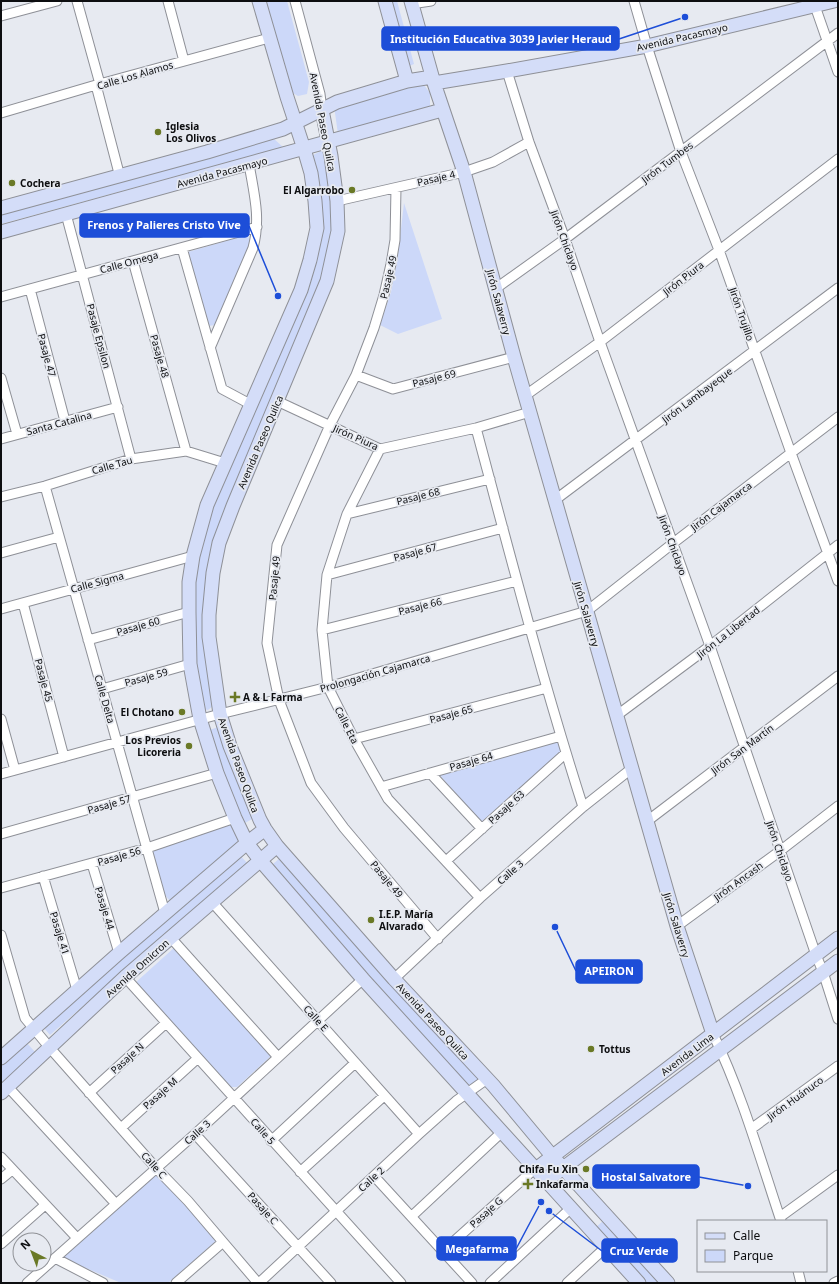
<svg xmlns="http://www.w3.org/2000/svg" width="839" height="1284" font-family="'Noto Sans',sans-serif">
  <style>
    .green { fill: #ccd8f9 }
    .lines { fill: none; stroke-linecap: round; stroke-linejoin: round }
    .street-casing { stroke: #8e9097; stroke-width: 11 }
    .secondary-casing { stroke: #8e9097; stroke-width: 15 }
    .street { stroke: #fff; stroke-width: 9 }
    .secondary { stroke: #d4ddf8; stroke-width: 13 }
    .poi-dot { fill: #6a7926; stroke: #e7eaf1; stroke-width: 1.5 }
    .labels { text-anchor: middle; stroke-width: 3.5; stroke-linejoin: round; paint-order: stroke }
    .street-label { font-size: 10px; fill: #0d0e10; stroke: #e7eaf1 }
    .poi-label { font-size: 10px; font-weight: bold; fill: #0d0e10; stroke: #e7eaf1; text-anchor: start }
    .leader { fill: none; stroke: #1d4ed8; stroke-width: 1.5 }
    .callout-dot { fill: #1d4ed8; stroke: #e7eaf1; stroke-width: 1.5 }
    .callout { fill: #1d4ed8; stroke: #1d4ed8; stroke-width: 1.5 }
    .callout-label { font-size: 11px; text-anchor: middle; font-weight: bold; fill: #fff }
  </style>
  <rect width="100%" height="100%" fill="#e7eaf1"/>
  <path class="green" d="M266,1h21l22,81 -2,12 -9,2 -7,-4z
    M389,1h8l17,63 -7,3z
    M421,81l9,12v17l-92,24 -4,-28z
    M273,138l10,9 -282,77v-11z
    M323,150c8,27 11,71 7,98 -2,12 -6,24 -8,36l-109,257 -7,39 7,126 -5,4 -5,-1c-6,-40 -12,-81 -10,-122 1,-25 12,-54 19,-78l95,-221 10,-36 -6,-96z
    M404,203l38,116 -44,15 -18,-9 11,-33 6,-29z
    M247,235l3,5 -1,7 -34,78 -7,1 -20,-74z
    M218,727l36,91 -11,6 -36,-93z
    M558,741l4,9 -81,72 -43,-49z
    M230,821l10,21 -70,59 -6,-7 -14,-46z
    M239,854l8,9 -197,172 -6,-7z
    M281,857l199,222 -14,8 -193,-223z
    M175,947l97,108 -35,32h-7l-95,-104z
    M26,1042l10,11 -35,30v-19z
    M154,1172l63,68 -49,43h-47l-61,-26z
    M604,1220l57,63h-16l-50,-55z"/>
  <g class="lines">
    <defs>
      <path id="street" d="M77,1l23,83
        M168,1l16,60
        M295,1l25,93 2,16
        M634,1l13,45 34,106 38,98 72,203 47,128
        M411,4l20,-3
        M815,6l23,66
        M1,16l56,-15
        M507,71l22,71 36,97 35,103 110,304 106,309 7,17 15,47
        M96,85l24,92
        M1,113l95,-28 173,-47
        M396,188l-1,52 -4,24 -7,31 -10,33 -18,47 -26,50 -53,120 -10,98 12,57 32,83 33,45 94,111
        M337,201l127,-29 29,-10 36,-20
        M66,214l65,245
        M182,248l40,141 28,15
        M133,261l53,190
        M30,289l35,132
        M495,289l70,-50 273,-206
        M1,297l256,-70
        M210,348l43,-100c8,-30 1,-54 -4,-84
        M356,375l37,14 121,-32
        M1,378l16,56
        M526,395l74,-53 238,-183
        M277,401l103,48 96,-21 54,-16
        M476,428c34,127 67,254 107,379
        M1,439l117,-32
        M380,449l-33,65 -20,61 -5,55 6,57 26,52 34,60 92,99
        M45,486l120,427
        M1,497l44,-11 86,-27 55,-8 39,12
        M555,500l283,-212
        M347,514l143,-35
        M1,553l58,-16
        M327,575l176,-47
        M23,603l41,154
        M1,609l192,-53
        M322,630l195,-49
        M88,640l101,-28
        M102,689l88,-25
        M616,716l94,-70 128,-101
        M1,719l14,51
        M354,739l193,-51
        M430,773l52,56
        M1,774l219,-60 108,-27 259,-76 85,-67 166,-127
        M381,787l180,-51
        M646,822l192,-146
        M1,834l216,-61
        M446,861l120,-108
        M92,864l27,89
        M43,876l34,114
        M1,888l146,-40 88,-30
        M212,902l207,232
        M677,926l103,-75 58,-45
        M1,935l24,83 25,30 106,120 32,33 70,82
        M171,938l107,119
        M125,977l276,306
        M394,979l86,-81 103,-91 48,-38
        M713,1034c29,60 47,124 68,187
        M8,1087l108,117
        M89,1093l77,-70
        M121,1128l77,-70
        M751,1129l87,-63
        M195,1134l136,149
        M271,1141l84,-78
        M1,1157l76,81
        M300,1172l84,-76
        M374,1176l98,107
        M1,1179l11,-9
        M412,1216l90,-84
        M780,1217l58,-42
        M1,1244l44,-39
        M443,1251l87,-78
        M55,1258l48,25
        M798,1271l3,12
        M27,1283l168,-149 168,-155
        M176,1283l47,-41
        M259,1283l160,-149 37,-33 31,-22
        M490,1283l81,-75
        M567,1283l39,-36
        M834,1283l4,-2"/>
      <path id="secondary" d="M259,1l28,96 17,52 7,24 4,28 2,27 -7,32 -9,30 -94,215 -14,51 -4,26v30l1,52 10,55 17,54 18,45 12,25 13,17 103,119 276,304
        M385,1l22,80
        M411,1l23,82 30,89 50,185 163,569 36,108
        M434,83l73,-12 140,-25 187,-45
        M322,110l9,46 6,45 1,30 -11,50 -94,225 -14,37 -6,30 -4,42v22l11,77 10,32 30,74 5,9 12,17 117,133 99,106 60,72 115,126
        M1,208l206,-56 76,-23 54,-27 70,-21 25,-4
        M1,232l441,-122
        M1,1058l118,-105 128,-110 18,-14
        M1,1093l124,-116 152,-131
        M536,1169l302,-231
        M546,1181l292,-220"/>
    </defs>
    <use href="#street" class="street-casing"/>
    <use href="#secondary" class="secondary-casing"/>
    <use href="#street" class="street"/>
    <use href="#secondary" class="secondary"/>
  </g>
  <g class="poi-dot">
    <circle cx="158" cy="132" r="4"/>
    <circle cx="12" cy="183" r="4"/>
    <circle cx="352" cy="190" r="4"/>
    <path d="M233 691h4v4h4v4h-4v4h-4v-4h-4v-4h4z"/>
    <circle cx="182" cy="712" r="4"/>
    <circle cx="189" cy="746" r="4"/>
    <circle cx="371" cy="920" r="4"/>
    <circle cx="591" cy="1049" r="4"/>
    <circle cx="586" cy="1169" r="4"/>
    <path d="M526 1178h4v4h4v4h-4v4h-4v-4h-4v-4h4z"/>
  </g>
  <g class="labels">
    <g class="street-label">
      <text transform="translate(682 37) rotate(-13)" y="4">Avenida Pacasmayo</text>
      <text transform="translate(135 75) rotate(-16)" y="4">Calle Los Alamos</text>
      <text transform="translate(323 122) rotate(79)" y="4">Avenida Paseo Quilca</text>
      <text transform="translate(667 162) rotate(-37)" y="4">Jirón Tumbes</text>
      <text transform="translate(222 172) rotate(-15)" y="4">Avenida Pacasmayo</text>
      <text transform="translate(436 178) rotate(-13)" y="4">Pasaje 4</text>
      <text transform="translate(565 240) rotate(70)" y="4">Jirón Chiclayo</text>
      <text transform="translate(129 262) rotate(-15)" y="4">Calle Omega</text>
      <text transform="translate(388 277) rotate(-77)" y="4">Pasaje 49</text>
      <text transform="translate(683 278) rotate(-38)" y="4">Jirón Piura</text>
      <text transform="translate(499 302) rotate(75)" y="4">Jirón Salaverry</text>
      <text transform="translate(742 314) rotate(71)" y="4">Jirón Trujillo</text>
      <text transform="translate(99 336) rotate(75)" y="4">Pasaje Epsilon</text>
      <text transform="translate(47 355) rotate(75)" y="4">Pasaje 47</text>
      <text transform="translate(160 356) rotate(74)" y="4">Pasaje 48</text>
      <text transform="translate(434 378) rotate(-14)" y="4">Pasaje 69</text>
      <text transform="translate(697 395) rotate(-37)" y="4">Jirón Lambayeque</text>
      <text transform="translate(59 423) rotate(-15)" y="4">Santa Catalina</text>
      <text transform="translate(356 437) rotate(24)" y="4">Jirón Piura</text>
      <text transform="translate(260 442) rotate(-67)" y="4">Avenida Paseo Quilca</text>
      <text transform="translate(112 465) rotate(-16)" y="4">Calle Tau</text>
      <text transform="translate(418 496) rotate(-14)" y="4">Pasaje 68</text>
      <text transform="translate(721 506) rotate(-37)" y="4">Jirón Cajamarca</text>
      <text transform="translate(673 545) rotate(70)" y="4">Jirón Chiclayo</text>
      <text transform="translate(415 552) rotate(-15)" y="4">Pasaje 67</text>
      <text transform="translate(274 578) rotate(-85)" y="4">Pasaje 49</text>
      <text transform="translate(97 582) rotate(-15)" y="4">Calle Sigma</text>
      <text transform="translate(420 606) rotate(-14)" y="4">Pasaje 66</text>
      <text transform="translate(587 614) rotate(74)" y="4">Jirón Salaverry</text>
      <text transform="translate(138 626) rotate(-16)" y="4">Pasaje 60</text>
      <text transform="translate(728 632) rotate(-38)" y="4">Jirón La Libertad</text>
      <text transform="translate(375 673) rotate(-16)" y="4">Prolongación Cajamarca</text>
      <text transform="translate(146 677) rotate(-15)" y="4">Pasaje 59</text>
      <text transform="translate(44 680) rotate(75)" y="4">Pasaje 45</text>
      <text transform="translate(105 699) rotate(74)" y="4">Calle Delta</text>
      <text transform="translate(451 714) rotate(-15)" y="4">Pasaje 65</text>
      <text transform="translate(347 725) rotate(63)" y="4">Calle Eta</text>
      <text transform="translate(742 749) rotate(-37)" y="4">Jirón San Martín</text>
      <text transform="translate(471 761) rotate(-16)" y="4">Pasaje 64</text>
      <text transform="translate(239 765) rotate(70)" y="4">Avenida Paseo Quilca</text>
      <text transform="translate(109 804) rotate(-16)" y="4">Pasaje 57</text>
      <text transform="translate(506 807) rotate(-42)" y="4">Pasaje 63</text>
      <text transform="translate(780 851) rotate(71)" y="4">Jirón Chiclayo</text>
      <text transform="translate(119 856) rotate(-16)" y="4">Pasaje 56</text>
      <text transform="translate(510 872) rotate(-41)" y="4">Calle 3</text>
      <text transform="translate(387 879) rotate(50)" y="4">Pasaje 49</text>
      <text transform="translate(738 881) rotate(-36)" y="4">Jirón Ancash</text>
      <text transform="translate(105 908) rotate(73)" y="4">Pasaje 44</text>
      <text transform="translate(677 925) rotate(73)" y="4">Jirón Salaverry</text>
      <text transform="translate(60 933) rotate(73)" y="4">Pasaje 41</text>
      <text transform="translate(137 968) rotate(-42)" y="4">Avenida Omicron</text>
      <text transform="translate(316 1018) rotate(48)" y="4">Calle E</text>
      <text transform="translate(433 1021) rotate(47)" y="4">Avenida Paseo Quilca</text>
      <text transform="translate(687 1054) rotate(-37)" y="4">Avenida Lima</text>
      <text transform="translate(127 1058) rotate(-42)" y="4">Pasaje N</text>
      <text transform="translate(160 1093) rotate(-42)" y="4">Pasaje M</text>
      <text transform="translate(795 1098) rotate(-36)" y="4">Jirón Huánuco</text>
      <text transform="translate(263 1131) rotate(49)" y="4">Calle 5</text>
      <text transform="translate(197 1132) rotate(-42)" y="4">Calle 3</text>
      <text transform="translate(154 1165) rotate(48)" y="4">Calle C</text>
      <text transform="translate(371 1179) rotate(-43)" y="4">Calle 2</text>
      <text transform="translate(263 1208) rotate(48)" y="4">Pasaje C</text>
      <text transform="translate(486 1212) rotate(-42)" y="4">Pasaje G</text>
    </g>
    <g class="poi-label">
      <text x="166" y="130">Iglesia<tspan x="166" dy="12">Los Olivos</tspan></text>
      <text x="20" y="187">Cochera</text>
      <text x="344" y="194" text-anchor="end">El Algarrobo</text>
      <text x="243" y="701">A &amp; L Farma</text>
      <text x="174" y="716" text-anchor="end">El Chotano</text>
      <text x="181" y="744" text-anchor="end">Los Previos<tspan x="181" dy="12">Licoreria</tspan></text>
      <text x="379" y="918">I.E.P. María<tspan x="379" dy="12">Alvarado</tspan></text>
      <text x="599" y="1053">Tottus</text>
      <text x="578" y="1173" text-anchor="end">Chifa Fu Xin</text>
      <text x="536" y="1188">Inkafarma</text>
    </g>
  </g>
  <path class="leader" d="M685 17L619 39M278 296L249 226M555 927L576 971M748 1186L699 1177M541 1202L516 1249M549 1211L602 1251"/>
  <g class="callout-dot">
    <circle cx="685" cy="17" r="4"/>
    <circle cx="278" cy="296" r="4"/>
    <circle cx="555" cy="927" r="4"/>
    <circle cx="748" cy="1186" r="4"/>
    <circle cx="541" cy="1202" r="4"/>
    <circle cx="549" cy="1211" r="4"/>
  </g>
  <g class="callout">
    <rect x="382" y="27" width="237" height="23" rx="4"/>
    <rect x="80" y="214" width="169" height="23" rx="4"/>
    <rect x="576" y="960" width="66" height="23" rx="4"/>
    <rect x="593" y="1165" width="106" height="23" rx="4"/>
    <rect x="437" y="1237" width="79" height="23" rx="4"/>
    <rect x="602" y="1239" width="75" height="23" rx="4"/>
  </g>
  <g class="callout-label">
    <text x="501" y="43">Institución Educativa 3039 Javier Heraud</text>
    <text x="164" y="229">Frenos y Palieres Cristo Vive</text>
    <text x="609" y="975">APEIRON</text>
    <text x="646" y="1181">Hostal Salvatore</text>
    <text x="477" y="1253">Megafarma</text>
    <text x="639" y="1255">Cruz Verde</text>
  </g>
  <rect width="839" height="1284" fill="none" stroke="#0d0e10" stroke-width="4"/>
  <rect x="697" y="1220" width="130" height="52" fill="#e7eaf1" stroke="#909297"/>
  <rect x="705" y="1233" width="20" height="6" fill="#d4ddf8" stroke="#909297"/>
  <text x="733" y="1240" font-size="12" fill="#0d0e10">Calle</text>
  <rect x="705" y="1250" width="20" height="12" fill="#ccd8f9" stroke="#909297"/>
  <text x="733" y="1260" font-size="12" fill="#0d0e10">Parque</text>
  <g transform="translate(32 1252) rotate(318)"><circle r="19" fill="#e7eaf1" stroke="#909297"/>
  <path d="M0-3L7 15L0 10L-7 15Z" fill="#6a7926"/>
  <text y="-6" font-size="11" font-weight="bold" text-anchor="middle" fill="#0d0e10">N</text>
  </g>
</svg>
